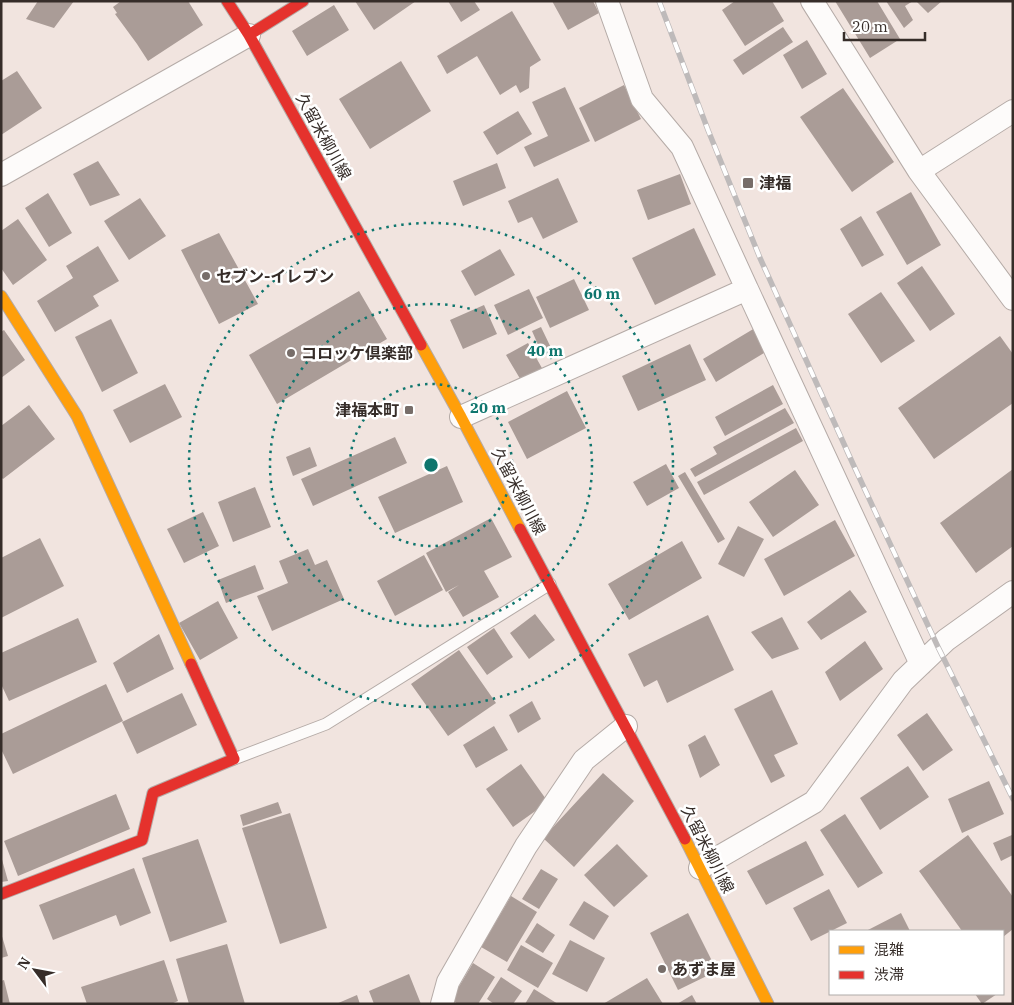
<svg xmlns="http://www.w3.org/2000/svg" width="1014" height="1005" font-family="'IBM Plex Serif','Noto Sans JP',serif">
  <style>
    .building { fill: #aa9c97 }
    .lines { fill: none; stroke-linecap: round; stroke-linejoin: round }
    .lane-casing { stroke: #b5aba7; stroke-width: 13 }
    .street-casing { stroke: #b5aba7; stroke-width: 24 }
    .slow-casing { stroke: #b5aba7; stroke-width: 13 }
    .jam-casing { stroke: #b5aba7; stroke-width: 13 }
    .lane { stroke: #fdfbfa; stroke-width: 11 }
    .street { stroke: #fdfbfa; stroke-width: 22 }
    .slow { stroke: #ff9f0a; stroke-width: 11 }
    .jam { stroke: #e5322d; stroke-width: 11 }
    .rail-casing { stroke: #bebaba; stroke-width: 5.5 }
    .rail { stroke: #fff; stroke-width: 4; stroke-dasharray: 11; stroke-linecap: butt }
    .ring { fill: none; stroke: #0f766e; stroke-width: 2.5; stroke-dasharray: 2.5 5 }
    .poi-dot { fill: #776d69; stroke: #fff; stroke-width: 2 }
    .labels { text-anchor: middle; stroke-width: 5; stroke-linejoin: round; paint-order: stroke }
    .street-label { font-size: 16px; fill: #362d29; stroke: #fff }
    .poi-label { font-size: 16px; font-weight: bold; fill: #362d29; stroke: #fff; text-anchor: start }
    .centre { fill: #0f766e; stroke: #fff; stroke-width: 2.5 }
    .ring-label { font-size: 15px; text-anchor: middle; font-weight: bold; fill: #0f766e; stroke: #fff; stroke-width: 5; stroke-linejoin: round; paint-order: stroke }
  </style>
  <rect width="100%" height="100%" fill="#f1e4df"/>
  <path class="building" d="M38,1h36l-20,27 -28,-9z
    M121,1h67l15,24 -55,36 -11,-17 -22,-30 2,-1 -4,-6z
    M355,1h61l-42,29z
    M448,1h26l6,9 -19,12z
    M552,1h41l6,12 -31,17z
    M735,1h37l12,20 -39,25 -23,-36z
    M835,1h42l23,38 -30,19z
    M886,1h27l-8,5 8,14 -9,8z
    M916,1h26l-14,12z
    M334,5l15,25 -42,26 -15,-25z
    M512,11l29,49 -11,7 -1,21 -9,5 -4,-8 -16,10 -23,-39 -30,18 -10,-18z
    M783,27l10,15 -50,33 -10,-15z
    M807,40l20,34 -25,15 -19,-34z
    M401,61l30,50 -61,38 -31,-50z
    M17,71l25,37 -41,27v-54z
    M624,85l17,34 -46,23 -16,-34z
    M565,87l25,54 -56,26 -10,-20 24,-11 -16,-34z
    M843,88l51,74 -42,30 -52,-75z
    M518,111l14,23 -35,21 -14,-23z
    M98,161l22,34 -30,11 -17,-32z
    M497,163l9,25 -43,18 -10,-25z
    M680,174l11,30 -43,16 -11,-30z
    M558,178l20,44 -35,17 -11,-22 -14,6 -10,-22z
    M911,192l30,53 -34,20 -31,-53z
    M48,193l24,40 -23,14 -24,-39z
    M140,198l26,38 -37,24 -25,-39z
    M861,216l23,39 -22,12 -22,-38z
    M18,219l29,41 -34,25 -12,-17v-37z
    M694,228l22,47 -61,30 -23,-47z
    M219,233l39,71 -39,20 -38,-74z
    M98,246l21,35 -26,15 6,10 -44,26 -18,-31 36,-23 -7,-12z
    M500,249l15,26 -40,21 -14,-25z
    M922,266l33,48 -25,17 -33,-48z
    M574,279l15,31 -39,18 -14,-31z
    M529,289l14,29 -35,17 -14,-30z
    M359,291l28,48 -110,65 -28,-49z
    M881,292l34,49 -34,22 -33,-49z
    M484,305l13,29 -34,15 -13,-29z
    M111,319l27,54 -36,19 -27,-55z
    M541,327l12,25 -10,4 -11,-25z
    M755,328l14,22 -53,32 -13,-23z
    M4,330l21,30 -24,18v-46z
    M1000,336l13,18v49l-79,56 -36,-51z
    M528,343l15,27 -21,12 -16,-27z
    M690,344l16,36 -68,31 -16,-35z
    M165,384l17,33 -52,26 -17,-33z
    M773,385l10,19 -58,32 -10,-19z
    M567,391l19,37 -59,31 -19,-37z
    M29,405l26,34 -52,40 -2,-2v-51z
    M785,408l9,15 -99,54 -5,-8 27,-15 -4,-7z
    M796,428l7,13 -99,54 -7,-13z
    M395,437l12,26 -94,43 -12,-27z
    M310,447l7,19 -24,10 -7,-19z
    M666,464l13,24 -32,18 -14,-24z
    M447,466l16,36 -68,31 -17,-36z
    M1013,469v77l-37,27 -36,-50z
    M795,470l24,35 -46,32 -24,-35z
    M685,472l40,67 -7,4 -40,-67z
    M255,487l16,40 -38,15 -15,-40z
    M203,512l16,34 -35,17 -17,-34z
    M491,518l21,39 -28,14 15,26 -36,20 -15,-25 11,-7 -13,7 -20,-39z
    M835,520l20,36 -71,40 -20,-37z
    M738,526l26,13 -20,38 -26,-13z
    M40,538l24,48 -63,32v-60z
    M682,541l20,37 -73,42 -21,-36z
    M308,549l7,16 12,-5 17,39 -72,32 -15,-35 31,-13 -9,-22z
    M424,555l19,35 -48,26 -18,-35z
    M255,565l9,24 -38,14 -8,-23z
    M850,590l17,22 -46,28 -14,-18z
    M218,601l20,37 -38,22 -21,-37z
    M535,614l20,26 -26,19 -19,-26z
    M708,615l26,55 -67,33 -10,-23 -13,7 -16,-33z
    M782,617l17,32 -27,10 -21,-27z
    M78,618l19,44 -88,39 -8,-17v-31z
    M494,628l19,29 -26,18 -20,-28z
    M159,634l15,35 -47,24 -14,-30z
    M865,641l18,28 -43,32 -15,-29z
    M459,650l37,53 -48,33 -37,-52z
    M106,684l17,37 -110,53 -12,-25v-15z
    M772,690l26,54 -24,11 11,21 -14,7 -37,-74z
    M182,693l15,32 -60,29 -15,-32z
    M532,701l9,18 -23,14 -9,-18z
    M927,713l26,37 -30,21 -26,-36z
    M494,726l14,24 -32,18 -13,-23z
    M705,735l15,30 -20,13 -12,-33z
    M521,764l27,38 -35,25 -27,-38z
    M908,766l21,31 -49,33 -20,-32z
    M603,773l31,28 -60,66 -31,-29z
    M989,781l15,33 -42,19 -14,-34z
    M116,794l14,35 -112,47 -14,-35z
    M278,802l4,11 -39,13 -3,-11z
    M290,813l37,115 -47,16 -38,-116z
    M845,814l38,59 -25,15 -38,-58z
    M968,835l45,62v32l-10,8v-6h-41l-43,-60z
    M1012,835l1,20 -12,6 -8,-18z
    M198,839l29,83 -57,20 -28,-84z
    M806,841l18,34 -58,30 -19,-34z
    M617,844l31,32 -34,31 -30,-32z
    M1,856l7,25 -7,1z
    M134,868l17,45 -31,13 -4,-11 -63,25 -14,-35z
    M541,869l17,10 -19,30 -17,-10z
    M829,889l18,34 -36,18 -18,-33z
    M511,896l26,16 -30,50 -26,-15z
    M584,901l25,15 -15,24 -25,-15z
    M688,913l29,58 -39,19 -28,-57z
    M901,913l9,18h-44z
    M537,923l18,12 -12,18 -18,-11z
    M1,933l7,23 -7,2z
    M570,940l35,18 -18,34 -35,-18z
    M227,944l18,60h-56l-13,-45z
    M521,945l32,18 -15,25 -31,-18z
    M164,960l14,41 -7,3h-84l-6,-17z
    M473,963l22,14 -17,27h-20l-7,-4z
    M409,974l12,30h-47l-5,-13z
    M501,977l21,14 -9,13h-19l-7,-5z
    M647,978l16,26h-60z
    M4,980l6,24h-9v-23z
    M534,989l24,15h-33z
    M975,994h22l-15,10z
    M357,995l3,9h-24z
    M692,995l5,9h-20z"/>
  <g class="lines">
    <defs>
      <path id="lane" d="M234,759l92,-35 224,-140"/>
      <path id="street" d="M812,1l107,170 94,128
        M919,171l94,-60
        M1,175l248,-140
        M747,289l174,375
        M461,417l286,-128 -65,-142 -40,-48 -35,-98
        M700,868l114,-66 89,-121 43,-41 67,-48
        M442,1004l6,-22 78,-136 58,-86 42,-34"/>
      <path id="slow" d="M1,296l76,120 114,248
        M421,345l40,72 59,112
        M685,839l83,165"/>
      <path id="jam" d="M227,1l22,34 172,310
        M249,35l54,-34
        M520,529l165,310
        M1,894l141,-54 11,-47 81,-34 -43,-95"/>
    </defs>
    <use href="#lane" class="lane-casing"/>
    <use href="#street" class="street-casing"/>
    <use href="#slow" class="slow-casing"/>
    <use href="#jam" class="jam-casing"/>
    <use href="#lane" class="lane"/>
    <use href="#street" class="street"/>
    <use href="#slow" class="slow"/>
    <use href="#jam" class="jam"/>
    <defs>
      <path id="rail" d="M659,1l49,129 52,128 93,206 85,183 75,152"/>
    </defs>
    <use href="#rail" class="rail-casing"/>
    <use href="#rail" class="rail"/>
  </g>
  <g class="ring">
    <circle cx="431" cy="465" r="81"/>
    <circle cx="431" cy="465" r="161"/>
    <circle cx="431" cy="465" r="242"/>
  </g>
  <g class="poi-dot">
    <rect x="742" y="177" width="12" height="12" rx="2.5"/>
    <circle cx="206" cy="276" r="5"/>
    <circle cx="291" cy="353" r="5"/>
    <rect x="404" y="405" width="10" height="10" rx="2.5"/>
    <circle cx="662" cy="969" r="5"/>
  </g>
  <g class="labels">
    <g class="street-label">
      <text transform="translate(324 136) rotate(61)" y="6">久留米柳川線</text>
      <text transform="translate(519 491) rotate(62)" y="6">久留米柳川線</text>
      <text transform="translate(708 849) rotate(63)" y="6">久留米柳川線</text>
    </g>
    <g class="poi-label">
      <text x="759" y="189">津福</text>
      <text x="216" y="282">セブン-イレブン</text>
      <text x="301" y="359">コロッケ倶楽部</text>
      <text x="399" y="416" text-anchor="end">津福本町</text>
      <text x="672" y="975">あずま屋</text>
    </g>
  </g>
  <circle cx="431" cy="465" r="8" class="centre"/>
  <g class="ring-label">
    <text x="602" y="299">60 m</text>
    <text x="545" y="356">40 m</text>
    <text x="488" y="413">20 m</text>
  </g>
  <rect width="1014" height="1005" fill="none" stroke="#362d29" stroke-width="5"/>
  <rect x="829" y="930" width="175" height="65" fill="#ffffff" stroke="#afaba9"/>
  <rect x="839" y="946" width="25" height="8" fill="#ff9f0a" stroke="#afaba9"/>
  <text x="874" y="955" font-size="15" fill="#362d29">混雑</text>
  <rect x="839" y="971" width="25" height="8" fill="#e5322d" stroke="#afaba9"/>
  <text x="874" y="980" font-size="15" fill="#362d29">渋滞</text>
  <g transform="translate(35 970) rotate(302)" stroke="#ffffff" stroke-width="4" paint-order="stroke">
  <path d="M0-4L9 19L0 12L-9 19Z" fill="#362d29"/>
  <text y="-8" font-size="14" font-weight="bold" text-anchor="middle" fill="#362d29">N</text>
  </g>
  <path d="M844 32v8h81v-8" fill="none" stroke="#362d29" stroke-width="2.5"/>
  <text x="852" y="32" font-size="15" fill="#362d29" stroke="#ffffff" stroke-width="4" paint-order="stroke">20 m</text>
</svg>
